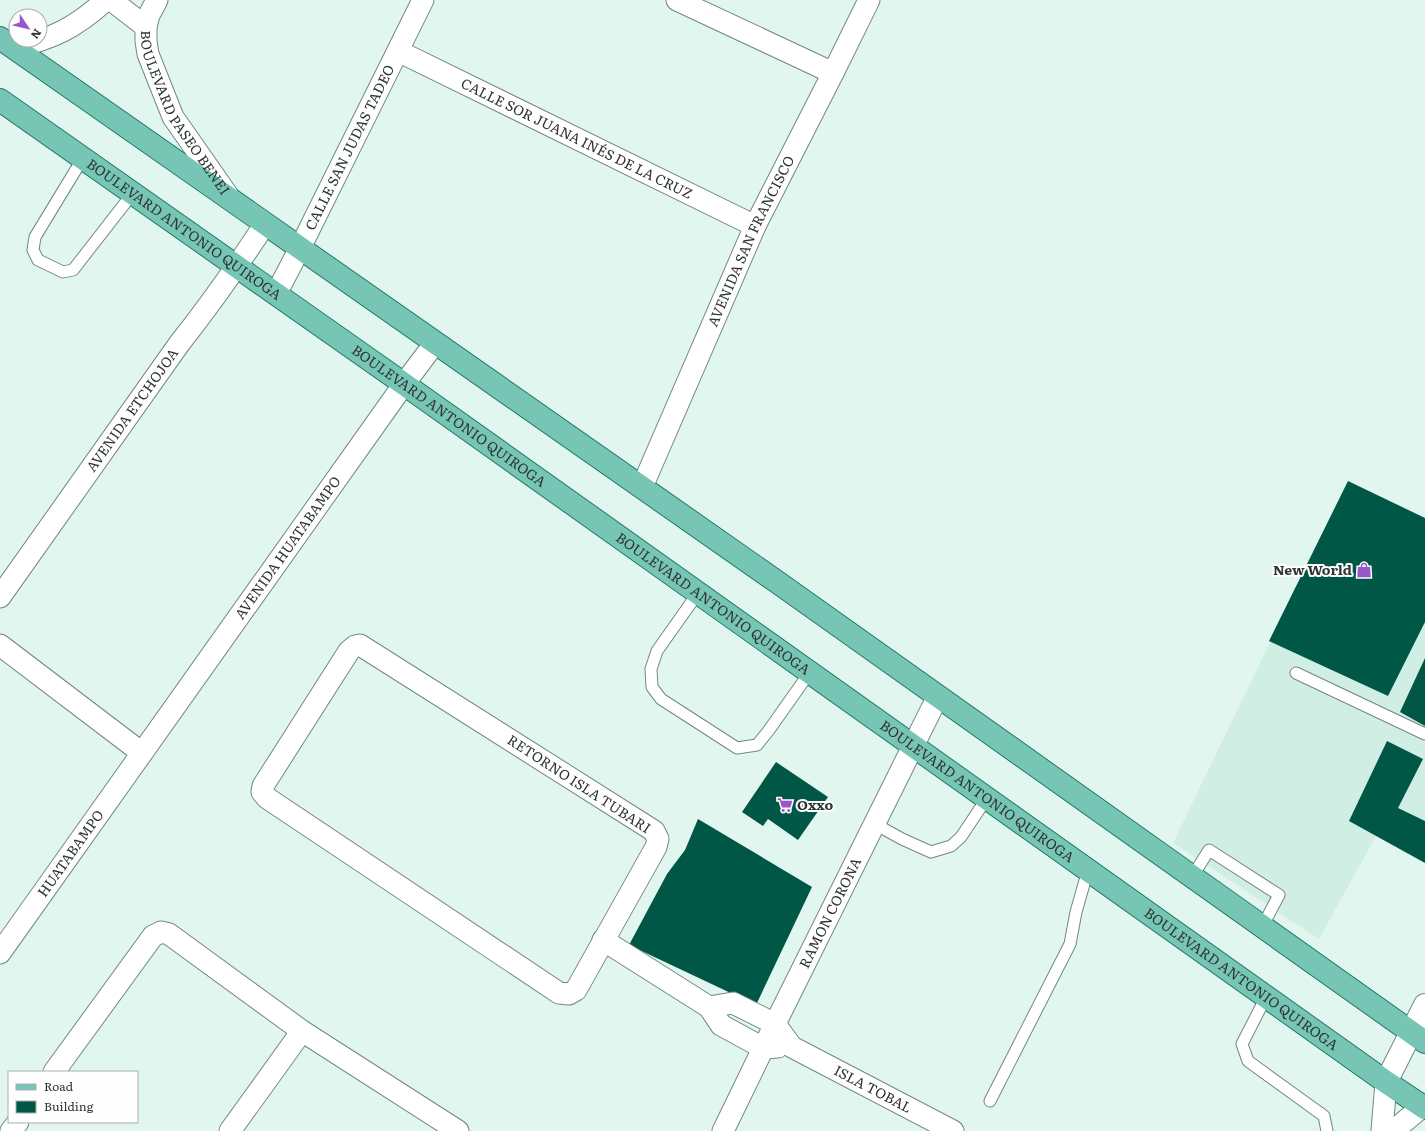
<svg xmlns="http://www.w3.org/2000/svg" width="1425" height="1131" font-family="Literata,serif">
  <style>
    .built { fill: #d0eee4 }
    .building { fill: #005746 }
    .lines { fill: none; stroke-linecap: round; stroke-linejoin: round }
    .service-casing { stroke: #748781; stroke-width: 13 }
    .minor-casing { stroke: #748781; stroke-width: 23 }
    .tertiary-casing { stroke: #748781; stroke-width: 24 }
    .primary-casing { stroke: #227a67; stroke-width: 24 }
    .service { stroke: #fff; stroke-width: 11 }
    .minor { stroke: #fff; stroke-width: 21 }
    .tertiary { stroke: #fff; stroke-width: 22 }
    .primary { stroke: #77c5b5; stroke-width: 22 }
    .labels { text-anchor: middle; stroke-width: 4; stroke-linejoin: round; paint-order: stroke }
    .street-label { font-size: 14px; fill: #2e3633; stroke: #fefefe }
    .poi-label { font-size: 14px; font-weight: bold; fill: #2e3633; stroke: #fefefe; text-anchor: end }
  </style>
  <rect width="100%" height="100%" fill="#e2f6f0"/>
  <path class="built" d="M1348,481l77,37v345l-49,-27 -57,103 -146,-96z"/>
  <path class="building" d="M1348,481l77,37v104l-37,74 -119,-55z
    M1425,658v68l-25,-14z
    M1387,741l36,18 -25,49 27,13v42l-76,-42z
    M776,762l52,35 -30,43 -30,-21 -5,7 -21,-14z
    M698,819l114,68 -56,118 -127,-60 38,-71 18,-24z"/>
  <g class="lines">
    <defs>
      <path id="service" d="M83,158l-48,79 -2,13 5,10 25,12 10,-2 60,-77
        M698,593l-41,58 -6,18 1,18 9,12 76,49 20,-3 12,-15 41,-58
        M1296,673l129,61
        M875,824l27,15 29,13 20,-6 10,-9 26,-39
        M1192,877l17,-27 70,45 -17,32
        M1266,997l-24,47 6,17 76,55 3,15
        M990,1101l80,-157 6,-32 12,-42"/>
      <g id="minor">
        <path d="M111,0l35,27"/>
        <path id="s1" d="M157,0l-8,15 -3,12v14l2,13 25,63 56,80"/>
        <path d="M677,0l156,73"/>
        <path d="M14,48c40,-10 61,-20 92,-48"/>
        <path id="s2" d="M398,51l357,175"/>
        <path id="s3" d="M276,294l24,-46 123,-248"/>
        <path id="s4" d="M642,487l113,-261 78,-153 36,-73"/>
        <path id="s5" d="M0,597l179,-253c31,-39 59,-79 86,-120"/>
        <path d="M0,645l142,108"/>
        <path d="M360,645l294,186 4,8 -2,8 -80,143 -7,4 -10,-1 -292,-195 -5,-6 1,-6 86,-135 6,-5z"/>
        <path d="M603,940l106,67 12,18 42,23 15,-1"/>
        <path id="s6" d="M0,953l404,-569 31,-41"/>
        <path id="s7" d="M709,1007l24,-4 42,21 17,23 161,84"/>
        <path d="M54,1072l99,-136 8,-4 8,2 133,97 156,100"/>
        <path d="M11,1131l7,-9"/>
        <path d="M230,1131l72,-100"/>
        <path id="s8" d="M723,1131l52,-107 163,-328"/>
        <path d="M1382,1131l4,-49"/>
        <path d="M1393,1131l30,-25"/>
      </g>
      <path id="tertiary" d="M1386,1082l39,-77"/>
      <g id="primary">
        <path d="M0,38l780,546 645,458"/>
        <path id="s9" d="M0,100l404,284 982,698 39,26"/>
      </g>
    </defs>
    <use href="#service" class="service-casing"/>
    <use href="#minor" class="minor-casing"/>
    <use href="#tertiary" class="tertiary-casing"/>
    <use href="#primary" class="primary-casing"/>
    <use href="#service" class="service"/>
    <use href="#minor" class="minor"/>
    <use href="#tertiary" class="tertiary"/>
    <use href="#primary" class="primary"/>
  </g>
  <defs>
    <symbol id="shop-bare" viewBox="-9 -9 18 18"><path d="M-5-2.5h2.3a2.7 3.5 0 0 1 5.4 0H5L5.5 6h-11ZM-1.5-2.5h3a1.5 2.3 0 0 0-3 0Z" fill="#9856cb" stroke="#fefefe" stroke-width="2.5" paint-order="stroke"/></symbol>
    <symbol id="supermarket-bare" viewBox="-9 -9 18 18"><path d="M-6-5.5h2.5l.6 2H6L4.5 2H-2.5L-4.4-4H-6ZM-1.5 3.2a1.3 1.3 0 1 0 .1 0ZM3 3.2a1.3 1.3 0 1 0 .1 0Z" fill="#9856cb" stroke="#fefefe" stroke-width="2.5" paint-order="stroke"/></symbol>
  </defs>
  <g fill-rule="evenodd">
    <use href="#shop-bare" x="1353" y="559" width="22" height="22"/>
    <use href="#supermarket-bare" x="774" y="794" width="22" height="22"/>
  </g>
  <g class="labels">
    <g class="street-label">
      <text dy="5" stroke="none"><textPath href="#s1" startOffset="125">BOULEVARD PASEO BENEI</textPath></text>
      <text dy="5" stroke="none"><textPath href="#s2" startOffset="199">CALLE SOR JUANA INÉS DE LA CRUZ</textPath></text>
      <text dy="5" stroke="none"><textPath href="#s3" startOffset="164">CALLE SAN JUDAS TADEO</textPath></text>
      <text dy="5" stroke="none"><textPath href="#s9" startOffset="225">BOULEVARD ANTONIO QUIROGA</textPath></text>
      <text dy="5" stroke="none"><textPath href="#s4" startOffset="269">AVENIDA SAN FRANCISCO</textPath></text>
      <text dy="5" stroke="none"><textPath href="#s5" startOffset="229">AVENIDA ETCHOJOA</textPath></text>
      <text dy="5" stroke="none"><textPath href="#s9" startOffset="549">BOULEVARD ANTONIO QUIROGA</textPath></text>
      <text dy="5" stroke="none"><textPath href="#s6" startOffset="497">AVENIDA HUATABAMPO</textPath></text>
      <text dy="5" stroke="none"><textPath href="#s9" startOffset="873">BOULEVARD ANTONIO QUIROGA</textPath></text>
      <text transform="translate(579 784) rotate(33)" y="5">RETORNO ISLA TUBARI</text>
      <text dy="5" stroke="none"><textPath href="#s9" startOffset="1197">BOULEVARD ANTONIO QUIROGA</textPath></text>
      <text dy="5" stroke="none"><textPath href="#s6" startOffset="122">HUATABAMPO</textPath></text>
      <text dy="5" stroke="none"><textPath href="#s8" startOffset="243">RAMON CORONA</textPath></text>
      <text dy="5" stroke="none"><textPath href="#s9" startOffset="1521">BOULEVARD ANTONIO QUIROGA</textPath></text>
      <text dy="5" stroke="none"><textPath href="#s7" startOffset="191">ISLA TOBAL</textPath></text>
    </g>
    <g class="poi-label">
      <text x="1352" y="575">New World</text>
      <text x="797" y="810" text-anchor="start">Oxxo</text>
    </g>
  </g>
  <rect x="8" y="1071" width="130" height="52" fill="#fefefe" stroke="#abaead"/>
  <rect x="16" y="1084" width="20" height="6" fill="#77c5b5" stroke="#abaead"/>
  <text x="44" y="1091" font-size="12" fill="#2e3633">Road</text>
  <rect x="16" y="1101" width="20" height="12" fill="#005746" stroke="#abaead"/>
  <text x="44" y="1111" font-size="12" fill="#2e3633">Building</text>
  <g transform="translate(28 28) rotate(125)"><circle r="19" fill="#fefefe" stroke="#abaead"/>
  <path d="M0-3L7 15L0 10L-7 15Z" fill="#9856cb"/>
  <text y="-6" font-size="11" font-weight="bold" text-anchor="middle" fill="#2e3633">N</text>
  </g>
</svg>
